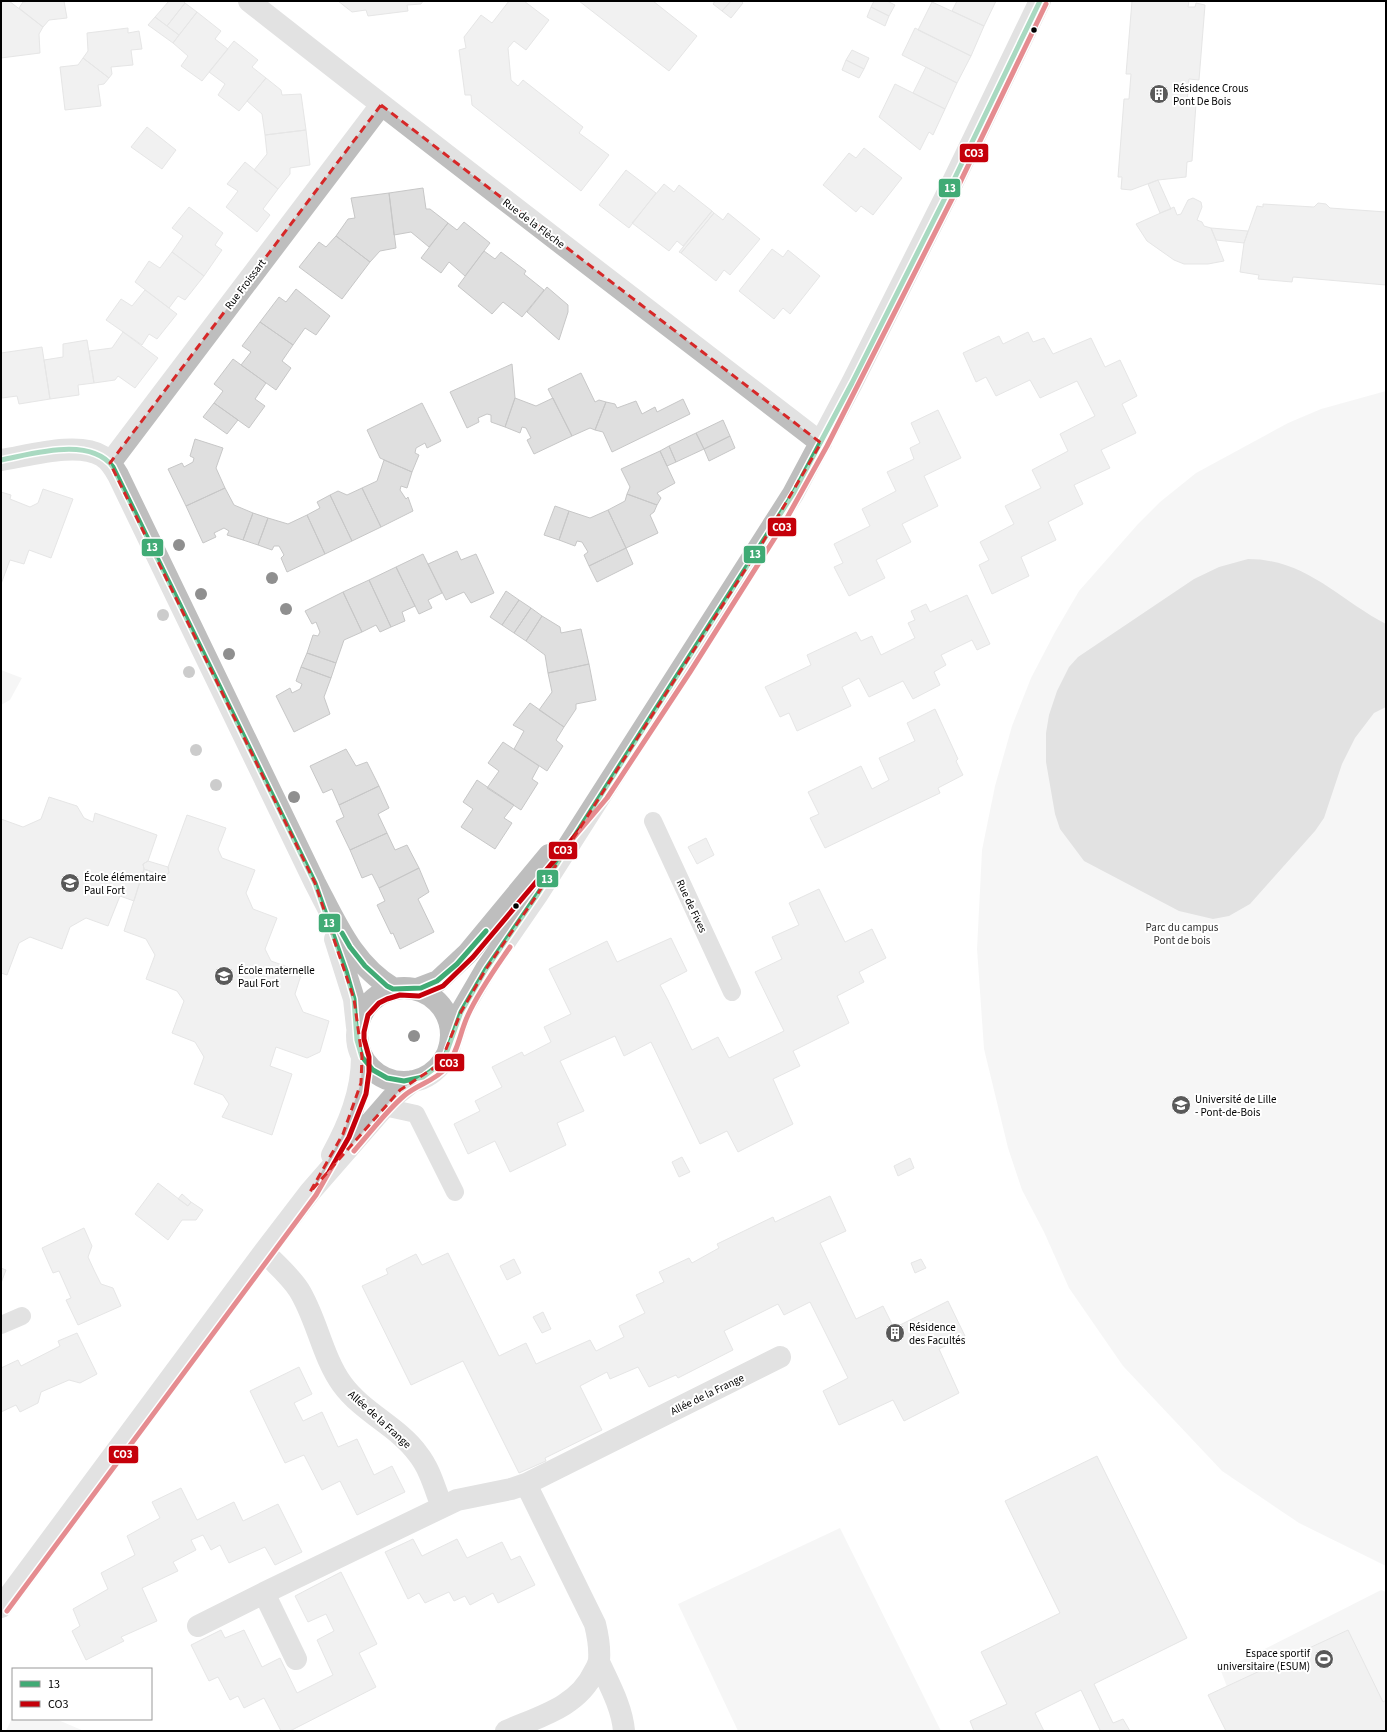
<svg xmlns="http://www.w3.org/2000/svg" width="1387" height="1732" font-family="'Source Sans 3',sans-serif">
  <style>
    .green { fill: #ececec }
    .water { fill: #bfbfbf }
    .building { fill: #dfdfdf; stroke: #c7c7c7 }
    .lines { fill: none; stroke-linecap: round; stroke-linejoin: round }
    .lane { stroke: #bebebe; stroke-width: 18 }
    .street { stroke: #bebebe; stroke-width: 22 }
    .bus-1-casing { stroke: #fff; stroke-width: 8 }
    .bus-2-casing { stroke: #fff; stroke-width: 8 }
    .bus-1 { stroke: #40ab75; stroke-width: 5 }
    .bus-2 { stroke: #c5000a; stroke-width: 5 }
    .tree { fill: #8f8f8f }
    .marked { fill: none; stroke: #d62828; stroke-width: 3; stroke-dasharray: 8 5; stroke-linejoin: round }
    .bus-dot { fill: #000; stroke: #fff; stroke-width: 1.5 }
    .labels { text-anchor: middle; stroke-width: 4; stroke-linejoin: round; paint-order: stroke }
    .poi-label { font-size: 11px; fill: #000; stroke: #fff; text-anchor: start }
    .street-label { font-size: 11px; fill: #000; stroke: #fff }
    .park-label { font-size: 11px; fill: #333; stroke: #fff }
    .line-badge { stroke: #fff; stroke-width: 1.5 }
    .badge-label { font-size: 11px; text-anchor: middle; font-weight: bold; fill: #fff }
  </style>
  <rect width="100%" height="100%" fill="#fff"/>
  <path class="green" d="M1386,391v1175l-87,-43 -77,-52 -99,-105 -54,-78 -25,-56 -22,-42 -14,-42 -24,-99 -7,-100 5,-99 13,-64 17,-60 19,-48 24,-46 24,-41 59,-67 22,-22 36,-29 92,-50 33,-14z
    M1,670l21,8 -12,22 -9,5z
    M840,1528l101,203h-203l-60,-127z
    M1381,1590l5,2v108l-3,2 -156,-15 -6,-16z
    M13,1716v3h43l28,12h-78z"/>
  <path class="water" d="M1248,559c58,0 90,40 138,65v83l-12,6 -19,25 -13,26 -18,54 -9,13 -65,73 -21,12 -16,3 -34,-8 -95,-50 -24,-32 -5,-15 -9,-52v-29l3,-18 8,-24 12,-24 9,-10 116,-78 25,-12z"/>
  <path class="building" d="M3,1h6l34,26 -4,7 1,19 -39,5v-54z
    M30,1h34l3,17 -18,2 -6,7 -24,-19 4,-6z
    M169,1h14l2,2 -18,23 -12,-9z
    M338,1h85l-2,3 -14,1 1,6 -40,5 -2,-6 -14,2z
    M509,1h15l25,19 -23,30 -12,-9 -6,7 3,32 7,6 5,-6 60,47 -4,6 30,22 -28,36 -109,-86 -1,-10h-6l-6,-45 7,-2 -2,-11 17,-22 11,8z
    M579,1h74l44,35 -28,35z
    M715,1h16l-9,10 -9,-7z
    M731,1h10l2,2 -12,15 -9,-7z
    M874,1h13l8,4 -6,11 -18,-9z
    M957,1h39l-12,25 -32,-15z
    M1132,1h57l-1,6h7l1,-4 9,2 -6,75 -10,-1 -2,24 9,1 -4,57 -5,1 -1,15 -28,3 -27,10 -10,-1 1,-12h-4l6,-78h5l2,-25h-5z
    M932,2l52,24 -13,30 -53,-26z
    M185,3l12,9 -18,23 -12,-9z
    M871,7l18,9 -4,10 -18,-9z
    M197,12l24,19 -6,8 13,10 -26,32 -21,-15 7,-10 -15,-13z
    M155,17l24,18 -6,8 -25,-18z
    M128,28v5l11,-2 3,18 -11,1 2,15 -22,2 1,7 -3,4 -26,-20 5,-7 -1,-18z
    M915,28l56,28 -14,27 -55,-28z
    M234,41l24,19 -6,7 14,11 -27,33 -21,-16 7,-11 -16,-12z
    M852,50l17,8 -5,11 -18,-9z
    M83,58l26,20 -5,6 -6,1 3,21 -36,4 -5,-43 18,-2z
    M846,60l18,9 -5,9 -17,-8z
    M926,67l31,16 -12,26 -32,-16z
    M266,78l15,12 1,5 19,-1 5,36 -41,5 -3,-21 -15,-13z
    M895,84l50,25 -12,26 -4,-3 -9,18 -41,-33z
    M147,127l29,23 -14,19 -31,-22z
    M306,130l4,35 -20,3v6l-12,15 -24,-19 13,-16 -2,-19z
    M864,148l38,30 -29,37 -12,-9 -5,6 -33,-27 26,-32 7,5z
    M245,162l33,27 -15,20 7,6 -13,17 -31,-25 12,-16 -11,-7z
    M626,170l30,23 -27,35 -30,-23z
    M1158,180l13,29 -11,4 -12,-29z
    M664,184l10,8 5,-7 33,26 -29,35 -6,-5 -8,10 -37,-28z
    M423,188l3,21h4l18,14 -19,24 -18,-15 -17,3 -5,-42z
    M389,193l7,55 -16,3 -10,11 -34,-26 12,-17 7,-1 -4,-20z
    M1193,198l8,4 1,5 -5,13 5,2 2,4 7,2 13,33 -16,3h-24l-10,-4 -27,-19 -11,-17 38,-17 3,8 4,-1 7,-14z
    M1318,203l8,1 4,4 56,4v73l-93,-8 -1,5 -34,-3 1,-4 -19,-3 4,-29 13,-37 6,1v-3l51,3z
    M189,207l34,26 -8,12 7,5 -18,26 -32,-24 11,-16 -11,-8z
    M712,211l2,2 -33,40 -2,-1z
    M714,213l9,7 5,-7 32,26 -30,36 -6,-5 -8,11 -35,-28z
    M464,222l26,21 -25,33 -16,-14 -8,11 -20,-15 27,-35 9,7z
    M1211,228l37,3 -4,12 -28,-3z
    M336,236l34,26 -28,37 -43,-32 20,-25 7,5z
    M772,249l11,8 5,-7 32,26 -30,38 -7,-6 -9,11 -35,-28z
    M484,251l11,8 6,-7 25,19 -2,3 20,16 -22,27 -19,-15 -11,12 -34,-28z
    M172,252l32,24 -19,24 -7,-4 -9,12 -34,-26 14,-21 11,7z
    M547,287l21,18v7l-9,28 -32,-28z
    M296,289l34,27 -14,19 -11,-7 -12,17 -33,-23 19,-25 7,5z
    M145,290l32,24 -20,25 -8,-5 -7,11 -36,-25 15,-21 11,7z
    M260,322l33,23 -11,16 9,7 -15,22 -35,-25 10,-13 -9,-6z
    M123,332l35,26 -23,30 -17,-12 -3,4 -21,3 -5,-32 23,-3z
    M1028,332l5,10 11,-4 9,16 38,-16 14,29 15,-7 17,36 -15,8 14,29 -35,17 9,18 -36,17 9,19 -35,18 8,18 -35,17 8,19 -37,18 -13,-29 10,-5 -9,-18 34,-18 -9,-18 36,-18 -9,-18 36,-19 -8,-17 35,-18 -18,-35 -37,17 -10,-18 -34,16 -10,-19 -10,5 -13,-29 36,-17 4,8z
    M87,340l7,43 -16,2 1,10 -29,4 -6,-39 19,-3v-13z
    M42,347l8,52 -31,5 -2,-8 -15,2 -1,-45z
    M233,359l33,24 -11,16 10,7 -16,22 -35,-25 9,-12 -9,-7z
    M512,364l3,34 -10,29 -14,-5v-7l-4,-1 -9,4 1,4 -12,6 -17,-36z
    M581,373l14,29 4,-2 7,2 -11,28 -5,-2 -18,8 -24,-47z
    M515,398l21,8 17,-8 19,38 -38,18 -7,-14 4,-2 -5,-10 -4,-1 -2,6 -15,-6z
    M683,399l7,15 -78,38 -9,-20 -8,-2 11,-28 9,2 2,4 19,-7 6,13 13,-7 2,5z
    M214,403l24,17 -11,14 -24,-17z
    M422,403l19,38 -14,7 -2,-5 -9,5 -1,5 4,2 -7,17 -32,-14 -13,-28z
    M938,410l23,48 -37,18 14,30 -36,18 9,18 -35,18 9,18 -36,18 -15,-29 9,-4 -9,-19 36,-18 -8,-17 34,-18 -9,-19 27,-13 -4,-11 10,-5 -9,-20z
    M723,420l7,16 -26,13 -8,-16z
    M696,433l8,16 -28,13 -7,-16z
    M730,436l5,12 -26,13 -5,-12z
    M195,439l28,9 -7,20 9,20 -39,18 -18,-37 14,-6 2,4 9,-5 1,-4 -4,-2z
    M669,446l7,16 -9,4 -7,-15z
    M660,451l15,32 -18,10 4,5 -4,7 -30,-11 3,-7 -9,-18z
    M384,460l28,12 -5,16 -6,-2 -1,4 6,9 2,-2 5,14 -32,16 -19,-39 15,-7z
    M225,488l9,17 19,8 -10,27 -16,-5 2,-4 -5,-3 -10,5 2,4 -13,6 -17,-37z
    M362,488l19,39 -29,14 -22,-46 8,-4 9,4z
    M43,489l30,10 -22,59 -22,-8 -5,14 -14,-4 -9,24v-92l10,3 -1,4 20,8 8,-4z
    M627,494l30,11 -3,7 -4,3 8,18 -32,15 -18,-38 17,-9z
    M330,495l22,46 -27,13 -18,-39 13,-7 -3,-6z
    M555,506l14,5 -10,29 -15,-5z
    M608,510l18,38 -37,18 -5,-11 4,-3 -6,-10 -5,-1 -2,5 -16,-6 10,-29 21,7z
    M253,513l15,5 -10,27 -15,-5z
    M307,515l18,39 -38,18 -6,-14 3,-3 -5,-9h-5l-2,4 -14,-5 10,-27 20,6z
    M626,548l7,16 -36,18 -8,-16z
    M457,551l4,9 15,-6 18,39 -23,10 -7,-11 -18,8 -18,-36z
    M423,554l19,39 -14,7 4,8 -13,6 -23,-47z
    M396,567l19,39 -13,6 3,9 -14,6 -22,-47z
    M369,580l22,47 -11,5 -4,-7 -14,7 -19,-40z
    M506,591l13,9 -17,25 -12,-8z
    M343,592l19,40 -18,8 -8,23 -29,-10 6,-18 5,1 2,-4 -4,-10 -4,2 -7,-13z
    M967,595l23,49 -13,6 -5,-10 -31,15 5,10 -12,7 6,13 -27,14 -10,-18 -34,16 -10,-19 -17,9 9,19 -54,25 -8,-18 -9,4 -15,-30 46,-22 -4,-10 49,-23 5,9 11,-5 9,19 34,-17 -7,-15 7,-3 -4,-9 15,-7 4,8z
    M519,600l12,8 -17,25 -12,-8z
    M531,608l11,8 -16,25 -12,-8z
    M542,616l18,11 1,6 20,-4 8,35 -41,9 -3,-18 -19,-14z
    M307,653l29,10 -5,15 -30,-11z
    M589,664l7,36 -20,4v5l-12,18 -25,-17 13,-18 -4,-19z
    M301,667l30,11 -7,19 6,17 -36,18 -18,-36 14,-8 2,5 8,-4 2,-5 -6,-3z
    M530,703l34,24 -8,13 7,6 -16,25 -33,-22 10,-18 -11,-6z
    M935,709l23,50 -2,2 7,14 -25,13 2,5 -115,55 -15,-30 9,-4 -11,-22 53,-26 11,23 17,-9 -10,-22 36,-17 -8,-18z
    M503,742l36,24 -7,13 6,4 -17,27 -34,-22 12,-17 -11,-8z
    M346,749l10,17 11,-4 12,24 -40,19 -7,-16 -9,4 -13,-27z
    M477,780l37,25 -10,13 8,5 -17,26 -34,-22 12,-18 -10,-7z
    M379,786l10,22 -11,6 9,19 -37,17 -14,-29 8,-4 -5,-12z
    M49,797l28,9 7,12 9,4 2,-9 62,22 -9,26 -5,3 1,5 -10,32 -14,-5 -12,30 -22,-8 -16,9 -8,22 -32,-12 -11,6 -12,32 -6,-2v-154l22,8 18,-8z
    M187,815l39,13 -8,21 4,9 33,12 -9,23 7,16 24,9 -12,31 6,12 31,11 -7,22 8,18 26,9 -9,31 -13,6 -31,-11 -6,19 22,8 -20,61 -50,-18 7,-13 -6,-9 -29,-11 10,-27 -9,-15 -23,-9 12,-32 -7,-10 -31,-12 9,-24 -9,-16 -22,-8 20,-62 20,7 5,-3 -1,-6z
    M387,833l8,17 12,-5 12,23 -40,20 -7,-14 -10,4 -12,-28z
    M706,838l8,17 -17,9 -9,-17z
    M148,861l20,6 1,6 -5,3 -20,-7 -1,-5z
    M419,868l10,24 -11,7 16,33 -34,17 -7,-16 -2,1 -14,-29 8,-4 -6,-13z
    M819,889l26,53 27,-13 14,29 -27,14 5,10 -27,14 12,27 -56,28 7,15 -27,13 20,45 -55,28 -11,-21 -27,13 -49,-102 -27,14 -9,-20 -55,25 24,50 -27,12 9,22 -56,27 -15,-31 -27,13 -14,-30 26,-13 -5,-10 27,-14 -10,-20 30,-15 2,4 27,-14 -7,-15 27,-13 -22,-45 58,-28 10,21 54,-24 16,33 -27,14 8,15 24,50 26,-13 11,21 55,-27 -29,-59 27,-13 -10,-22 27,-12 -10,-22z
    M682,1157l8,15 -11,5 -7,-15z
    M910,1158l4,10 -16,8 -4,-10z
    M158,1183l30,23 3,-4 12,8 -7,10h-14l-14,20 -33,-26z
    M182,1194l9,8 -3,4 -10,-7z
    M830,1196l16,35 -26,12 36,76 27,-13 11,22 54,-27 17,35 -26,13 20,44 -55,28 -11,-21 -54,25 -16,-34 25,-13 -38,-76 -26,13 -6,-11 -54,27 9,19 -55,28 -2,-3 -27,12 -11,-20 -28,12 -3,-7 -27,14 22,44 -57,28 1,3 -27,12 -56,-112 -52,24 -49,-99 26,-12 -2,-5 30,-15 6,11 26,-12 51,103 27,-13 10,21 54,-24 6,11 28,-14 -5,-11 26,-13 -9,-18 28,-13 -5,-10 30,-14 3,5 27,-15 -2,-4 56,-27 2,5z
    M84,1228l8,18 -4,11 6,13 7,14 12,4 8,18 -43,19 -12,-25 5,-2 -12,-27 -6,2 -11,-25z
    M514,1259l7,14 -14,7 -7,-14z
    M921,1259l5,9 -11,5 -4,-10z
    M1,1268l5,2 -5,13z
    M543,1312l8,17 -9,4 -9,-16z
    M77,1333l20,41 -17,9 -11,-3 -28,12 -3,11 -18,9 -4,-7 -15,7v-44l17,-8 3,6 39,-20 -2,-5z
    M299,1367l13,27 -18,9 9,18 19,-9 16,35 19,-8 17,36 18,-9 13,26 -48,23 -17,-34 -18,9 -18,-35 -19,8 -35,-72z
    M1097,1456l90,182 -93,46 19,39 10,-4 7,12h-32l2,-1 -19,-40 -46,23 9,18h-70l-4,-10 37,-17 -26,-52 79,-39 -55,-112z
    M181,1488l16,32 37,-18 9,19 35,-17 24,48 -27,13 -10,-18 -36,16 -9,-18 -9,5 -8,-15 -12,5 5,10 -23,12 5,9 -36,17 15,33 -36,16 3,4 -38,19 -14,-29 8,-5 -7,-17 35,-20 -7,-16 34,-18 -8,-19 33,-18 -8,-16z
    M413,1539l9,17 35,-17 10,19 35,-16 9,18 9,-4 15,29 -37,18 -5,-10 -23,12 -5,-9 -11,5 -5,-9 -24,11 -6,-10 -11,6 -23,-47z
    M341,1572l36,72 -18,9 17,34 -86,44h-9l-17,-33 -20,10 -6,-12 -8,4 -12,-23 -9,4 -18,-36 30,-15 4,8 19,-8 18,37 18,-9 17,35 36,-18 -16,-35 17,-9 -8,-17 -18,8 -13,-26z
    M1348,1630l35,72 3,-2v31h-160l-18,-36z"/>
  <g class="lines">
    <path class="lane" d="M653,821l79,171
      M384,1107l32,7 39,78
      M1,1325l21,-9"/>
    <path class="street" d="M249,1c189,149 381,295 572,442
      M1,460c27,-4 77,-19 101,-4 7,4 12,12 16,19l197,408c21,40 38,82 79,106
      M110,463l271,-358
      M335,939l19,60 3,28
      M357 1035a47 47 0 1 1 94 0a47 47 0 1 1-94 0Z
      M417,989l21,-8 30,-28 81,-98
      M450,1044l11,-32 25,-43 51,-74 256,-401 59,-111 96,-191 92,-191
      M332,1155c17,-31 30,-63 30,-98
      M264,1252c12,12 26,24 35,38 18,29 23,66 43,94 21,29 57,43 76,70 12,15 17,35 24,53
      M1,1607l263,-355 46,-60 82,-94 21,-17
      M198,1626l66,-33
      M296,1659l-32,-66 193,-93 54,-11 15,-5 254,-127
      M599,1662c10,22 23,45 25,69
      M506,1731c32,-14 72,-24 88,-59 2,-3 4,-7 5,-11 1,-12 -1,-25 -4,-37l-69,-140"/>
    <defs>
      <path id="bus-1" d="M1,460c32,-6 89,-24 112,7l202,416 31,88 8,28 3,41 5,17 11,13 14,8 17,3 19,-4 17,-13 6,-10 15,-42 25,-43 51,-74 256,-401 59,-111 96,-191 92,-191
        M342,933l8,14 15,19 22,20 6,3 28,-1 16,-7 20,-17 29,-33"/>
      <path id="bus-2" d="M354,1151c17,-19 32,-40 51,-56 13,-11 30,-14 41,-27 12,-16 14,-36 22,-53 11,-24 27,-46 42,-68
        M7,1611l309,-416 33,-58 17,-43 3,-22v-15l-5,-18v-7l4,-17 11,-12 8,-4 13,-4 19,1 24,-10 30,-29 134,-159 83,-126 93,-147 44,-79 127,-251 92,-191"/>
    </defs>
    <use href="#bus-1" class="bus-1-casing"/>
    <use href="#bus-2" class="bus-2-casing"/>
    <use href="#bus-1" class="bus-1"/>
    <use href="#bus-2" class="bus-2"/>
  </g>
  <g class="tree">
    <circle cx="179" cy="545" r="6"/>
    <circle cx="272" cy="578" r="6"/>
    <circle cx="201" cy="594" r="6"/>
    <circle cx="286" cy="609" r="6"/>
    <circle cx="163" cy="615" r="6"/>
    <circle cx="229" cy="654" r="6"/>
    <circle cx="189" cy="672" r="6"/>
    <circle cx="196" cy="750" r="6"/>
    <circle cx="216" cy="785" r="6"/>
    <circle cx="294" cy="797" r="6"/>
    <circle cx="414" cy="1036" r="6"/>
  </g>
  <path d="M0 0H1387V1732H0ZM381,105l440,338 -58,99 -226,353 -51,74 -25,43 -21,52 -40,26 -90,102 33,-58 18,-51 1,-26 -8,-58 -39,-116 -205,-420z" fill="#fff" fill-opacity=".55" fill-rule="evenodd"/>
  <path class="marked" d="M381,105l440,338 -58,99 -226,353 -51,74 -25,43 -21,52 -40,26 -90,102 33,-58 18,-51 1,-26 -8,-58 -39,-116 -205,-420z"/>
  <defs>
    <symbol id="building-disc" viewBox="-11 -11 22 22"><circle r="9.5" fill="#595959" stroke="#fff"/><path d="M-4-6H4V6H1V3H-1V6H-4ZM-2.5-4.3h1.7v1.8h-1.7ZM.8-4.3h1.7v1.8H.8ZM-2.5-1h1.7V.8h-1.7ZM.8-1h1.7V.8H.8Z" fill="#fff"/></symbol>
    <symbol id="school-disc" viewBox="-11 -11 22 22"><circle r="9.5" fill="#595959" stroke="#fff"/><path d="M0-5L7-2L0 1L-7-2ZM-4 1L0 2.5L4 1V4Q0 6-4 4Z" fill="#fff"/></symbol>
    <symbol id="university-disc" viewBox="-11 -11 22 22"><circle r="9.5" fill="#595959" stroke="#fff"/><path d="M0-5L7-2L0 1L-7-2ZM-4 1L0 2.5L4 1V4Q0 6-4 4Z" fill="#fff"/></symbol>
    <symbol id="stadium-disc" viewBox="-11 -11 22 22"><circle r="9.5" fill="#595959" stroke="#fff"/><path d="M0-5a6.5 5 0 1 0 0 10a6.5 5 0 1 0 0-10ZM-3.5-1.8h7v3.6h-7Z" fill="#fff"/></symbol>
  </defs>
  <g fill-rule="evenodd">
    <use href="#building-disc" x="1148" y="83" width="22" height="22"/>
    <use href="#school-disc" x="59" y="872" width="22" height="22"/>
    <use href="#school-disc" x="213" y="965" width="22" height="22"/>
    <use href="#university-disc" x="1170" y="1094" width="22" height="22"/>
    <use href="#building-disc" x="884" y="1322" width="22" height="22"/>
    <use href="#stadium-disc" x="1313" y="1648" width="22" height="22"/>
  </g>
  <g class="bus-dot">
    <circle cx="1034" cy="30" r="3.5"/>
    <circle cx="516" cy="906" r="3.5"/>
  </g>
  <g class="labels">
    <g class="poi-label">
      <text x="1173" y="92">Résidence Crous<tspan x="1173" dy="13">Pont De Bois</tspan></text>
      <text x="84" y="881">École élémentaire<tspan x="84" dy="13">Paul Fort</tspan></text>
      <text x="238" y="974">École maternelle<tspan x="238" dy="13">Paul Fort</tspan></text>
      <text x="1195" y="1103">Université de Lille<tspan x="1195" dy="13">- Pont-de-Bois</tspan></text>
      <text x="909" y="1331">Résidence<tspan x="909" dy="13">des Facultés</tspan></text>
      <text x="1310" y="1657" text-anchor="end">Espace sportif<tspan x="1310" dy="13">universitaire (ESUM)</tspan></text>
    </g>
    <g class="street-label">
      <text transform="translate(534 223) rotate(37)" y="4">Rue de la Flèche</text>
      <text transform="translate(245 284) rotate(-53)" y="4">Rue Froissart</text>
      <text transform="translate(692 906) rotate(65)" y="4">Rue de Fives</text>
      <text transform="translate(707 1394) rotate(-26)" y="4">Allée de la Frange</text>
      <text transform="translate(380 1419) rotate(42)" y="4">Allée de la Frange</text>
    </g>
    <g class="park-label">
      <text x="1182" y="931">Parc du campus<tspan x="1182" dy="13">Pont de bois</tspan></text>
    </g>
  </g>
  <g class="line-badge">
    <rect x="959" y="143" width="30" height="20" rx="4" fill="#c5000a"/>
    <rect x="938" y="178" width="23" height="20" rx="4" fill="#40ab75"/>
    <rect x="767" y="517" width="30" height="20" rx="4" fill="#c5000a"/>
    <rect x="141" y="538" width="23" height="19" rx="4" fill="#40ab75"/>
    <rect x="743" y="545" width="23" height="19" rx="4" fill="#40ab75"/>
    <rect x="548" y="841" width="30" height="19" rx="4" fill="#c5000a"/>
    <rect x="536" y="869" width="23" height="19" rx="4" fill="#40ab75"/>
    <rect x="318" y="913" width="23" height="20" rx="4" fill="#40ab75"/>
    <rect x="434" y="1053" width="31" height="19" rx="4" fill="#c5000a"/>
    <rect x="108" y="1445" width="31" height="19" rx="4" fill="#c5000a"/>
  </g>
  <g class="badge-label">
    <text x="974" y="157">CO3</text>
    <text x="950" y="192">13</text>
    <text x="782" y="531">CO3</text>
    <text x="152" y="551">13</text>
    <text x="755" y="558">13</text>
    <text x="563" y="854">CO3</text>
    <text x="547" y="883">13</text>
    <text x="329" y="927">13</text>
    <text x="449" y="1067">CO3</text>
    <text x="123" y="1458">CO3</text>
  </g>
  <rect width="1387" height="1732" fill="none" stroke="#000000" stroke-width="4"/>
  <rect x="12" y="1668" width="140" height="52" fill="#ffffff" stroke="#999999"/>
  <rect x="20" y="1681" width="20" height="6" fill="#40ab75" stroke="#999999"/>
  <text x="48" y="1688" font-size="12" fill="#000000">13</text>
  <rect x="20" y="1701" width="20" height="6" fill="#c5000a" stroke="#999999"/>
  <text x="48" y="1708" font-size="12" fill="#000000">CO3</text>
</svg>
